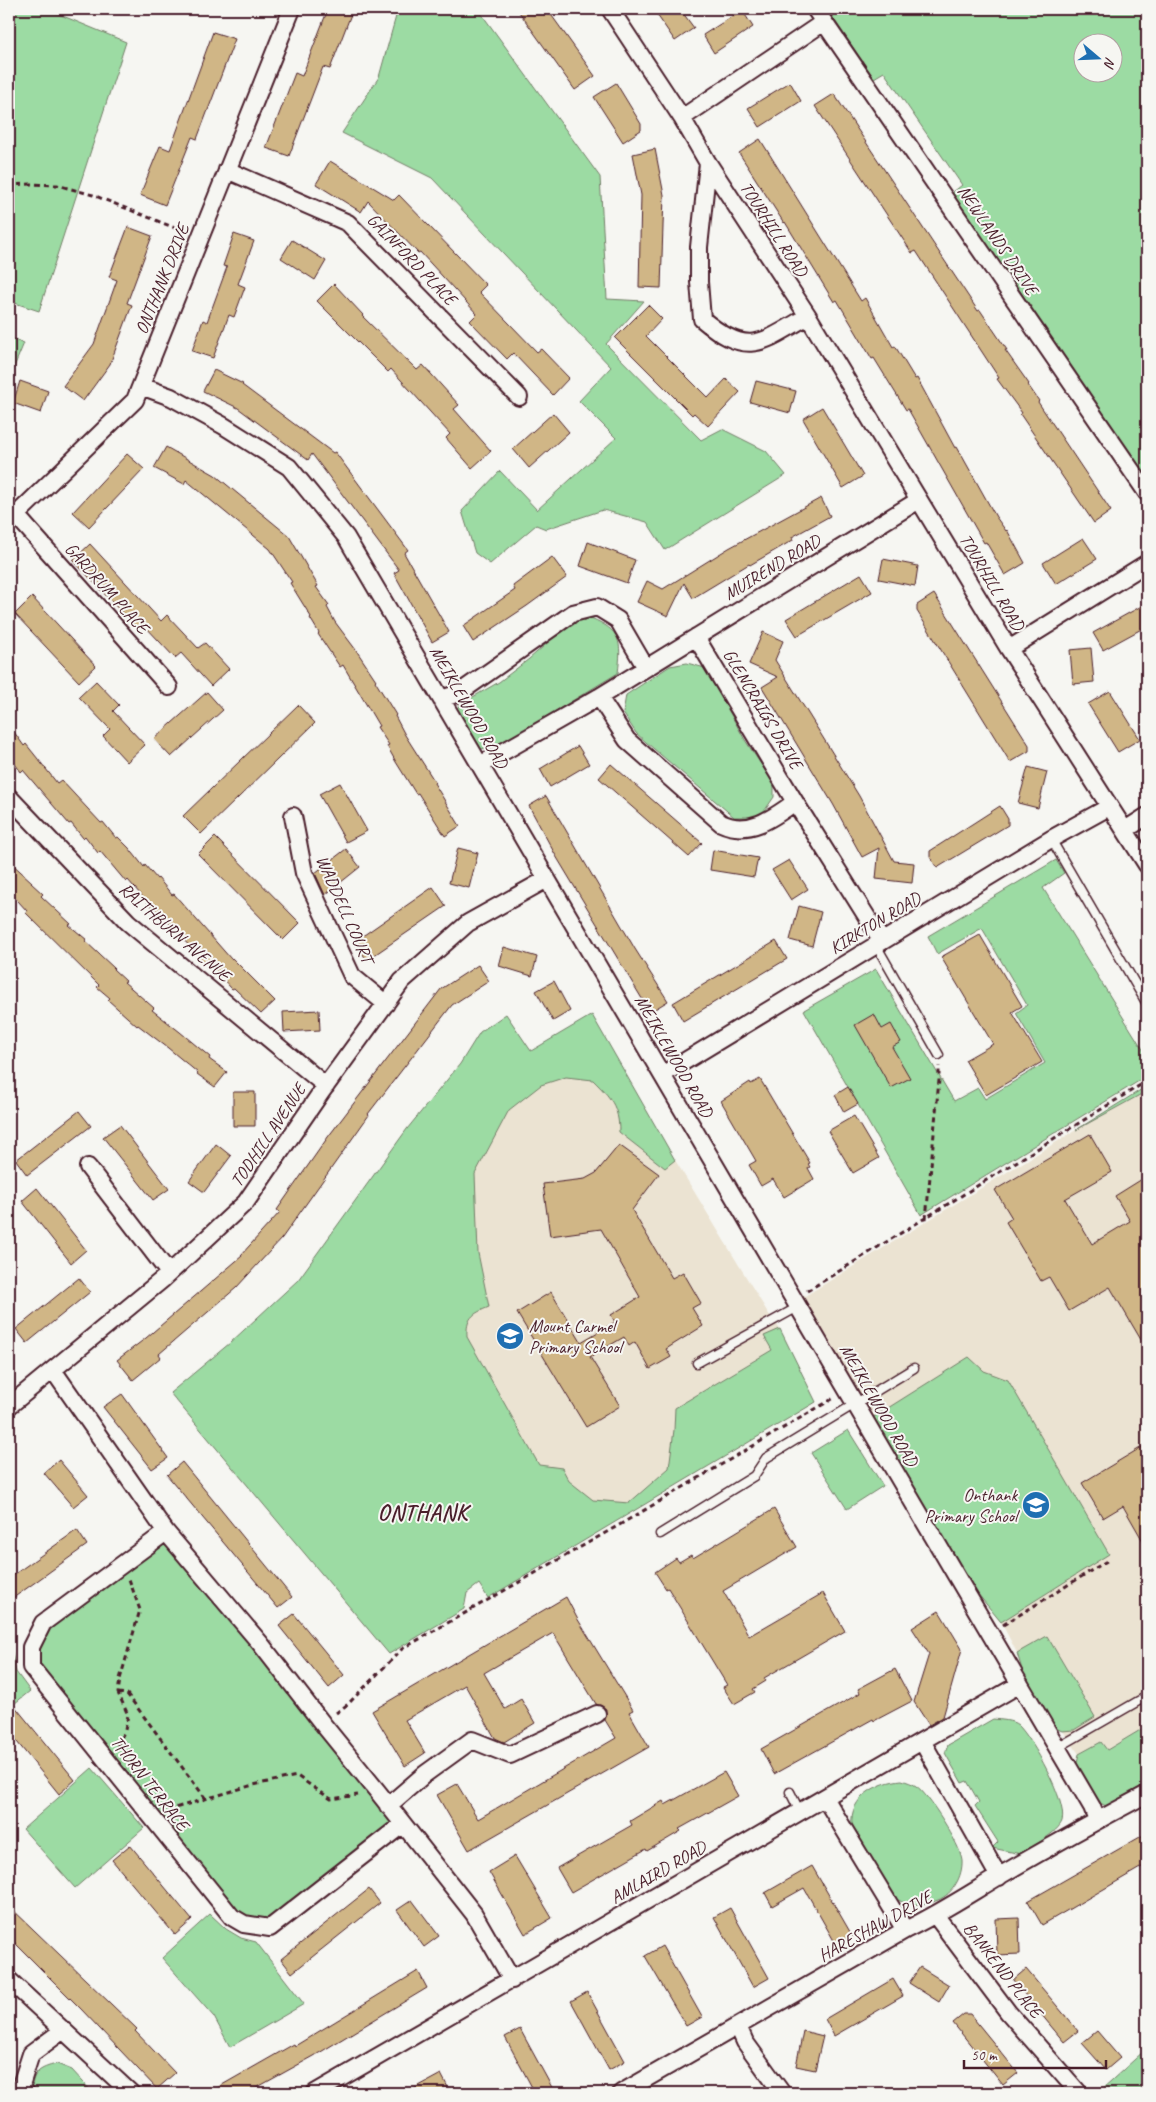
<svg xmlns="http://www.w3.org/2000/svg" width="1156" height="2102" font-family="Caveat,sans-serif">
  <style>
    .built { fill: #ebe3d2 }
    .green { fill: #9cdba3; stroke: #737d67; fill-rule: evenodd }
    .building { fill: #d0b686; stroke: #4a1f2b }
    .lines { fill: none; stroke-linecap: round; stroke-linejoin: round }
    .service-casing { stroke: #4a1f2b; stroke-width: 11 }
    .minor-casing { stroke: #4a1f2b; stroke-width: 20 }
    .path { stroke: #4a1f2b; stroke-width: 3; stroke-dasharray: 5 4; stroke-linecap: butt }
    .service { stroke: #f6f6f2; stroke-width: 8 }
    .minor { stroke: #f6f6f2; stroke-width: 16 }
    .labels { text-anchor: middle; stroke-width: 4; stroke-linejoin: round; paint-order: stroke }
    .street-label { font-size: 18px; fill: #4a1f2b; stroke: #f6f6f2 }
    .poi-label { font-size: 18px; fill: #4a1f2b; stroke: #f6f6f2; text-anchor: start }
    .district-label { font-size: 22px; font-weight: bold; letter-spacing: 1px; fill: #4a1f2b; stroke: #f6f6f2 }
  </style>
  <rect width="100%" height="100%" fill="#f6f6f2"/>
  <filter id="ink" filterUnits="userSpaceOnUse"><feTurbulence type="fractalNoise" baseFrequency=".02" numOctaves="2"/><feDisplacementMap in="SourceGraphic" scale="10" xChannelSelector="R" yChannelSelector="G"/><feConvolveMatrix kernelMatrix="1 2 1 2 8 2 1 2 1" color-interpolation-filters="sRGB"/></filter>
  <g filter="url(#ink)">
    <path class="built" d="M506,1014l25,37 61,-36 83,145 93,153 12,16 36,73 -328,196 -9,-14 -12,9 -3,16 -75,45 -219,-261 60,-50 68,-63 109,-151 53,-65 20,-32z
      M1147,1091v635l-40,24 -6,-8 -22,12 -16,-23 -12,-5 -25,-43 -9,-30 -16,-31 -24,-29 -177,-294 276,-169z"/>
    <path class="green" d="M9,9h37l80,33 -87,269 -30,-10z
      M398,9h80l122,168 7,122 37,2 -38,43 95,96 21,-11 44,22 20,24 -121,75 -18,-28 -44,-12 -57,19 -10,-4 -46,39 -15,-11 -13,-42 38,-40 37,39 79,-72 -37,-37 32,-34 -179,-189 -90,-45 37,-56z
      M827,9h320v475l-195,-291 10,-8 -78,-113 -10,6zM1084,42h30v30h-30z
      M9,337l15,6 -15,36z
      M591,618c30,13 31,23 27,55l-120,73 -17,3 -10,-7 -15,-30 3,-7 40,-23 30,-23 46,-40z
      M687,663l18,5 40,72 29,44v13l-9,13 -12,7h-19l-87,-74 -11,-10 -13,-20 3,-18 44,-29z
      M1056,860l8,13 -21,15 104,168v20l-226,139 -117,-205 72,-41 78,132 24,-13 7,11 60,-36 -29,-50 11,-8 -45,-77 -45,26 -9,-18z
      M506,1014l25,37 61,-36 83,145 -10,8 -46,-36c0,-26 -9,-35 -26,-52l-27,-3 -25,8 -32,25 -34,64 3,79 11,54c-17,7 -23,11 -22,30l72,128 23,3 7,13 24,19 36,3 40,-35 5,-38 1,-22 97,-58 -8,-14 16,-7 36,73 -328,196 -9,-14 -12,9 -3,16 -75,45 -219,-261 60,-50 68,-63 109,-151 53,-65 20,-32z
      M1147,1086v5l-71,39z
      M969,1357l15,14 24,9 101,174 -108,68 -24,-29 -105,-175z
      M848,1430l35,56 -36,23 -36,-56z
      M165,1537l231,288 -126,98 -37,-9 -197,-248 -2,-18 11,-20z
      M1047,1636l48,81 -21,13 -12,1 -11,-5 -25,-43 -9,-30z
      M9,1640l7,32 14,19 -21,17z
      M993,1719c8,1 19,1 25,6 14,13 50,78 44,96 -4,12 -30,25 -41,33l-29,-6 6,-6 -23,-36 4,-4 -12,-21 -5,2 -17,-30 3,-8z
      M1147,1726v57l-41,23 -10,-5 -20,-35 3,-12 22,-12 6,8z
      M92,1768l52,60 -69,60 -52,-59z
      M902,1780c5,2 10,3 14,6 12,7 45,60 46,74 1,16 -9,34 -24,40 -15,6 -34,7 -47,-5 -7,-7 -12,-21 -17,-30 -5,-9 -21,-30 -22,-40 -3,-28 26,-43 50,-45z
      M210,1914l16,15 15,9 15,4 48,62 -74,43 -16,-30 -52,-59z
      M1145,2050l2,3v40h-41l-4,-4z
      M57,2064l15,6 21,23h-61c-1,-20 7,-25 25,-29z"/>
    <path class="building" d="M328,9h25l-23,60 -7,-2 -34,89 -23,-8 29,-75 7,3z
      M517,9h30l48,67 -20,14z
      M653,9h27l14,19 -19,13z
      M742,10l11,17 -39,26 -11,-18z
      M213,32l22,7 -38,100 -5,-2 -27,68 -25,-10 20,-49 10,4z
      M790,82l11,19 -41,26 -12,-19z
      M616,83l25,41v6l-18,12 -29,-45z
      M834,94l144,217 2,-1 27,40h-2l24,34 -1,1 11,16 -1,1 73,109 -17,12 -74,-109 2,-1 -25,-34 2,-1 -83,-127 -4,2 -97,-147z
      M760,139l101,162 4,-3 28,49 2,-1 20,33 2,-1 38,70 2,-1 39,70 10,14 1,-1 18,33 -20,12 -19,-33 -2,1 -76,-134 -2,1 -32,-52 -2,1 -35,-59 -3,2 -49,-80 -1,1 -45,-70z
      M655,149l9,46 -3,93 -22,-1 2,-92 -8,-41z
      M330,161l64,39 5,-5 87,90 -7,7 58,60 4,-3 28,29 -16,17 -40,-42 -6,6 -37,-38 7,-7 -57,-62 -2,1 -50,-52 -7,11 -45,-28z
      M128,227l24,9 -25,67 5,2 -22,59 -27,37 -20,-15 31,-42 23,-64 -8,-3z
      M234,234l20,7 -16,43 7,3 -11,30 -5,-2 -16,43 -21,-7 11,-31 4,2 20,-55 -4,-1z
      M292,240l34,21 -11,19 -34,-22z
      M334,284l29,31 -1,1 55,54 6,-5 36,40 -5,4 37,42 -19,17 -26,-30 4,-4 -59,-65 -3,3 -71,-71z
      M648,305l14,14 -16,17 62,62 18,-19 14,13 -32,34 -14,-13 -2,2 -77,-77z
      M214,370l29,14 -1,1 91,68 2,-1 73,98 -4,3 45,79 -17,10 -38,-69 5,-3 -87,-116 -4,6 -70,-52 -35,-17z
      M20,381l28,10 -7,22 -28,-10z
      M756,381l40,10 -6,22 -40,-11z
      M822,407l41,69 -20,12 -40,-69z
      M553,413l16,19 -40,36 -16,-19z
      M166,447l49,28 74,61 29,50 -2,1 13,18 -2,2 8,15 21,28 20,30 -1,1 21,34 -1,1 10,19 30,47 -1,1 26,43 -15,10 -27,-43 -2,1 -20,-32 -9,-16 2,-1 -12,-18 2,-1 -36,-61 -3,2 -22,-33 1,-1 -9,-15 1,-1 -21,-34 2,-1 -22,-33 -84,-69 -2,4 -30,-16z
      M127,454l17,15 -55,58 -16,-15z
      M821,498l9,18 -38,21 1,3 -43,25 -1,-1 -56,34 -9,-15 -16,33 -31,-14 10,-21 16,8 66,-41z
      M1083,538l14,21 -41,25 -13,-21z
      M588,542l47,18 -8,23 -47,-17z
      M90,544l71,77 6,-6 31,33 7,-5 24,26 -18,17 -30,-33 -6,5 -31,-33 -6,5 -65,-70z
      M552,557l15,20 -40,29 -54,36 -10,-16 52,-36 -2,-4z
      M883,559l35,7 -3,20 -36,-7z
      M861,574l11,18 -75,44 -11,-17z
      M934,594l95,151v6l-19,11 -93,-151v-6z
      M32,597l64,69 -17,16 -64,-68z
      M1147,603v23l-44,24 -10,-17z
      M763,632l20,9 -8,19 84,136 35,65 20,2 -2,20 -36,-4 3,-31 -17,9 -29,-53 -71,-117 16,-10 -29,-13z
      M1091,648l3,34 -21,2 -3,-34z
      M96,681l23,24 -6,6 32,34 -18,17 -24,-26 7,-7 -31,-32z
      M1110,691l30,48 -22,13 -30,-48z
      M207,692l16,18 -52,47 -17,-18z
      M298,705l17,18 -114,111 -18,-18z
      M9,725l15,21 2,-2 12,15 19,24 4,-3 40,43 2,-1 13,16 2,-1 11,11 15,19 1,-2 12,14 1,-1 14,17 2,-1 57,65 1,-1 43,43 -14,13 -27,-26 -2,1 -16,-17 -2,2 -46,-52 -13,-13 -1,1 -26,-30 -2,2 -26,-31 -2,2 -13,-17 -2,2 -12,-15 -2,1 -46,-54 -2,2 -12,-16z
      M578,746l11,18 -39,23 -10,-18z
      M611,764l91,79 -13,14 -90,-79z
      M1028,767l19,5 -9,36 -20,-5z
      M340,783l27,48 -21,11 -27,-48z
      M546,796l89,153 33,52 -18,11 -94,-156 -27,-50z
      M1000,806l8,13v6l-71,43 -7,-11v-6z
      M215,837l85,86 -17,17 -85,-86z
      M458,848l20,5 -9,35 -20,-5z
      M346,849l14,18 -35,28 -10,-22z
      M713,850l45,8 -4,19 -44,-7z
      M789,860l19,29 -17,11 -19,-30z
      M9,861l23,21 -1,1 12,11 -2,2 30,28 -2,1 18,15 -2,1 29,27 -1,1 13,12 -2,1 30,26 -2,2 28,22 30,25 -1,2 18,13 -12,15 -18,-13 1,-1 -30,-25 -30,-23 -1,1 -29,-26 2,-2 -13,-11 2,-2 -73,-72 1,-2 -18,-20z
      M433,887l13,19 -79,54 -13,-18z
      M799,906l22,6 -9,34 -22,-6z
      M980,935l42,71 -10,6 30,50 -56,33 -21,-35 28,-16 -52,-87z
      M776,941l11,18 -104,62 -10,-18z
      M504,947l33,10 -5,19 -33,-10z
      M478,965l11,16 -37,24 -84,109 1,1 -87,123 -46,50 -77,66 2,3 -28,23 -16,-20 29,-22 96,-82 -1,-1 39,-43 -3,-2 51,-73 113,-148z
      M554,981l16,30 -17,10 -17,-30z
      M319,1010l1,20 -36,2 -1,-20z
      M874,1014l8,15 9,-5 10,18 -9,5 18,31 -19,10 -36,-63z
      M760,1079l50,84 -2,1 2,3 -2,1 6,11 -30,18 -11,-18 -12,7 -12,-21 7,-4 -35,-60 29,-19 1,2z
      M848,1087l10,17 -14,8 -9,-17z
      M233,1092h22v34h-22z
      M79,1111l12,15 -64,49 -11,-15z
      M854,1116l25,42 -26,15 -25,-42z
      M120,1125l49,64 -16,11 -50,-63z
      M1090,1134l22,38 -47,27 27,45 38,-23 -15,-25 32,-20v174l-37,-63 -41,24 -20,-34 -8,4 -35,-59 6,-4 -17,-28z
      M216,1144l15,12 -27,36 -15,-11z
      M619,1145l40,29 -27,36 40,68 11,-6 18,31 -9,5 11,18 -37,23 5,8 -21,12 -15,-27 -6,4 -5,-9 -34,20 30,49 -34,21 -69,-114 34,-21 30,50 34,-20 -4,-7 29,-18 -39,-68 -51,7 -3,-22 -4,-30 42,-5 11,-6z
      M37,1188l49,62 -15,13 -49,-62z
      M79,1278l11,14 -63,51 -11,-14z
      M122,1394l46,64 -16,11 -49,-62z
      M1147,1444v104l-24,-42 -20,12 -21,-35z
      M59,1460l29,35 -15,12 -29,-34z
      M182,1462l110,135 -14,11 -111,-133z
      M774,1509l23,38 -74,44 26,45 74,-43 22,38 -81,47 2,3 -13,8 2,3 -21,12 -11,-17 4,-2 -59,-97 -2,1 -11,-17 21,-14 3,4 12,-7 2,3z
      M77,1530l10,15 -78,56v-23z
      M566,1597l11,21 56,92 -4,2 20,35 -180,103 -32,-55 20,-11 21,35 138,-81 -11,-18 1,-11 -4,-3 -6,-2 -43,-71 -69,40 21,36 16,-10 14,24 -31,19 -9,-4 -30,-53 -60,35 20,33 -20,13 -33,-55z
      M939,1611l23,38 -19,68 -14,8 -15,-23 15,-48 -17,-26z
      M294,1614l50,61 -15,13 -50,-62z
      M895,1669l17,32 -38,20 -1,-2 -99,55 -13,-25 99,-56 -2,-4z
      M9,1699l66,81 -16,14 -50,-62z
      M724,1772l14,24 -59,33 2,2 -34,20 -1,-2 -75,43 -14,-24 75,-43 -2,-4 33,-20 2,4z
      M1147,1833v31l-105,61 -14,-24z
      M130,1845l62,75 -17,15 -63,-75z
      M515,1856l37,62 -27,16 -36,-62z
      M812,1866l41,71 -16,9 -33,-58 -32,18 -7,-13z
      M369,1889l11,14 -88,70 -11,-14z
      M412,1900l27,36 -15,11 -27,-37z
      M9,1906l128,123 -2,2 40,42 -18,16 -76,-80 -72,-72z
      M730,1908l39,70 -16,9 -39,-70z
      M1019,1918l1,36 -23,1 -1,-36z
      M662,1946l40,71 -16,9 -41,-70z
      M920,1967l29,18 -10,17 -30,-19z
      M1026,1969l52,62 -14,11 -51,-62z
      M418,1971l9,17 -113,68 -67,37h-39l86,-49 1,2z
      M893,1979l10,17 -69,40 -9,-17z
      M587,1992l38,69 -16,9 -38,-69z
      M964,2014h6l48,59 -15,12 -50,-62z
      M520,2029l6,11 29,53h-20l-30,-56z
      M803,2031l20,5 -8,34 -19,-4z
      M1097,2031l23,27 -14,12 -24,-27z
      M441,2074l10,19h-45z"/>
    <g class="lines">
      <defs>
        <path id="service" d="M1051,839l96,165
          M876,945l63,110
          M697,1363l101,-56
          M660,1534l94,-58 12,-18 148,-90
          M1057,1748l90,-52
          M790,1792l10,20"/>
        <path id="minor" d="M610,9l72,109 26,45 100,153 201,333 138,216
          M815,9l332,484
          M682,118l142,-96
          M708,163l-9,84v35l3,37c46,39 60,24 106,-3
          M227,170l121,53 171,174
          M141,386l30,11 53,29 65,41 57,70 746,1270 5,13
          M16,515l153,172
          M9,522l126,-122 157,-391
          M696,637l99,165 87,139
          M1009,649l138,-86
          M599,697l28,43 94,83c28,13 52,-5 74,-21
          M441,699l18,-6 114,-80 24,-6 21,13 28,48
          M480,765l119,-68 320,-197
          M9,797l119,125 198,164
          M293,816l11,57 48,103 34,28
          M1125,830l22,-14
          M662,1075l389,-236 58,-32
          M88,1167l81,106
          M53,1370l113,162 94,111 62,80 56,69 96,122 38,66
          M9,1406l154,-127 83,-77 76,-111 80,-110 66,-58 79,-44
          M166,1532l-123,91 -12,24v20l201,250 12,7 26,4 133,-104
          M922,1741l77,136
          M825,1798l80,132
          M388,1806l37,-32 47,-34 38,15 87,-41
          M936,1916l72,96 71,81
          M9,1980l122,113
          M738,2026l7,16 37,51
          M26,2093l-5,-8 10,-31 31,-23
          M315,2093l705,-409
          M621,2093l284,-163c34,-16 64,-36 96,-55 48,-28 97,-55 146,-81"/>
      </defs>
      <use href="#service" class="service-casing"/>
      <use href="#minor" class="minor-casing"/>
      <path class="path" d="M9,185l22,-1 26,1 36,10 92,37
        M926,1219l13,-139v-14
        M807,1291l340,-210
        M1003,1625l107,-66
        M118,1693l9,1 79,105
        M336,1713l12,-9 54,-55 219,-125 213,-126
        M117,1746l8,-16 3,-15 -10,-22 2,-14 20,-69 -11,-31
        M168,1810l85,-25 44,-9 34,23 27,-4"/>
      <use href="#service" class="service"/>
      <use href="#minor" class="minor"/>
    </g>
  </g>
  <defs>
    <symbol id="school-disc" viewBox="-11 -11 22 22"><circle r="9.5" fill="#1f6fb2" stroke="#f6f6f2"/><path d="M0-5L7-2L0 1L-7-2ZM-4 1L0 2.5L4 1V4Q0 6-4 4Z" fill="#fff"/></symbol>
  </defs>
  <g fill-rule="evenodd">
    <use href="#school-disc" x="494" y="1320" width="32" height="32"/>
    <use href="#school-disc" x="1020" y="1489" width="32" height="32"/>
  </g>
  <g class="labels">
    <g class="street-label">
      <text transform="translate(774 229) rotate(57)" y="6">TOURHILL ROAD</text>
      <text transform="translate(998 240) rotate(56)" y="6">NEWLANDS DRIVE</text>
      <text transform="translate(412 259) rotate(46)" y="6">GAINFORD PLACE</text>
      <text transform="translate(162 279) rotate(-68)" y="6">ONTHANK DRIVE</text>
      <text transform="translate(772 567) rotate(-31)" y="6">MUIREND ROAD</text>
      <text transform="translate(992 582) rotate(59)" y="6">TOURHILL ROAD</text>
      <text transform="translate(107 588) rotate(48)" y="6">GARDRUM PLACE</text>
      <text transform="translate(469 707) rotate(60)" y="6">MEIKLEWOOD ROAD</text>
      <text transform="translate(763 709) rotate(59)" y="6">GLENCRAIGS DRIVE</text>
      <text transform="translate(345 909) rotate(66)" y="6">WADDELL COURT</text>
      <text transform="translate(875 923) rotate(-31)" y="6">KIRKTON ROAD</text>
      <text transform="translate(175 932) rotate(41)" y="6">RAITHBURN AVENUE</text>
      <text transform="translate(674 1056) rotate(60)" y="6">MEIKLEWOOD ROAD</text>
      <text transform="translate(268 1135) rotate(-56)" y="6">TODHILL AVENUE</text>
      <text transform="translate(879 1405) rotate(60)" y="6">MEIKLEWOOD ROAD</text>
      <text transform="translate(150 1783) rotate(52)" y="6">THORN TERRACE</text>
      <text transform="translate(658 1872) rotate(-30)" y="6">AMLAIRD ROAD</text>
      <text transform="translate(875 1926) rotate(-29)" y="6">HARESHAW DRIVE</text>
      <text transform="translate(1003 1970) rotate(52)" y="6">BANKEND PLACE</text>
    </g>
    <g class="poi-label">
      <text x="529" y="1332">Mount Carmel<tspan x="529" dy="21">Primary School</tspan></text>
      <text x="1017" y="1501" text-anchor="end">Onthank<tspan x="1017" dy="21">Primary School</tspan></text>
    </g>
    <g class="district-label">
      <text x="423" y="1520">ONTHANK</text>
    </g>
  </g>
  <rect width="1156" height="2102" fill="none" stroke="#f6f6f2" stroke-width="30"/>
  <rect x="15" y="15" width="1126" height="2072" fill="none" stroke="#4a1f2b" stroke-width="2" filter="url(#ink)"/>
  <g transform="translate(1098 58) rotate(109)"><circle r="24" fill="#f6f6f2" stroke="#b1a0a2"/>
  <path d="M0-4L9 19L0 12L-9 19Z" fill="#1f6fb2"/>
  <text y="-8" font-size="14" font-weight="bold" text-anchor="middle" fill="#4a1f2b">N</text>
  </g>
  <path d="M964 2060v8h142v-8" fill="none" stroke="#4a1f2b" stroke-width="2.5"/>
  <text x="971" y="2060" font-size="15" fill="#4a1f2b" stroke="#f6f6f2" stroke-width="4" paint-order="stroke">50 m</text>
</svg>
